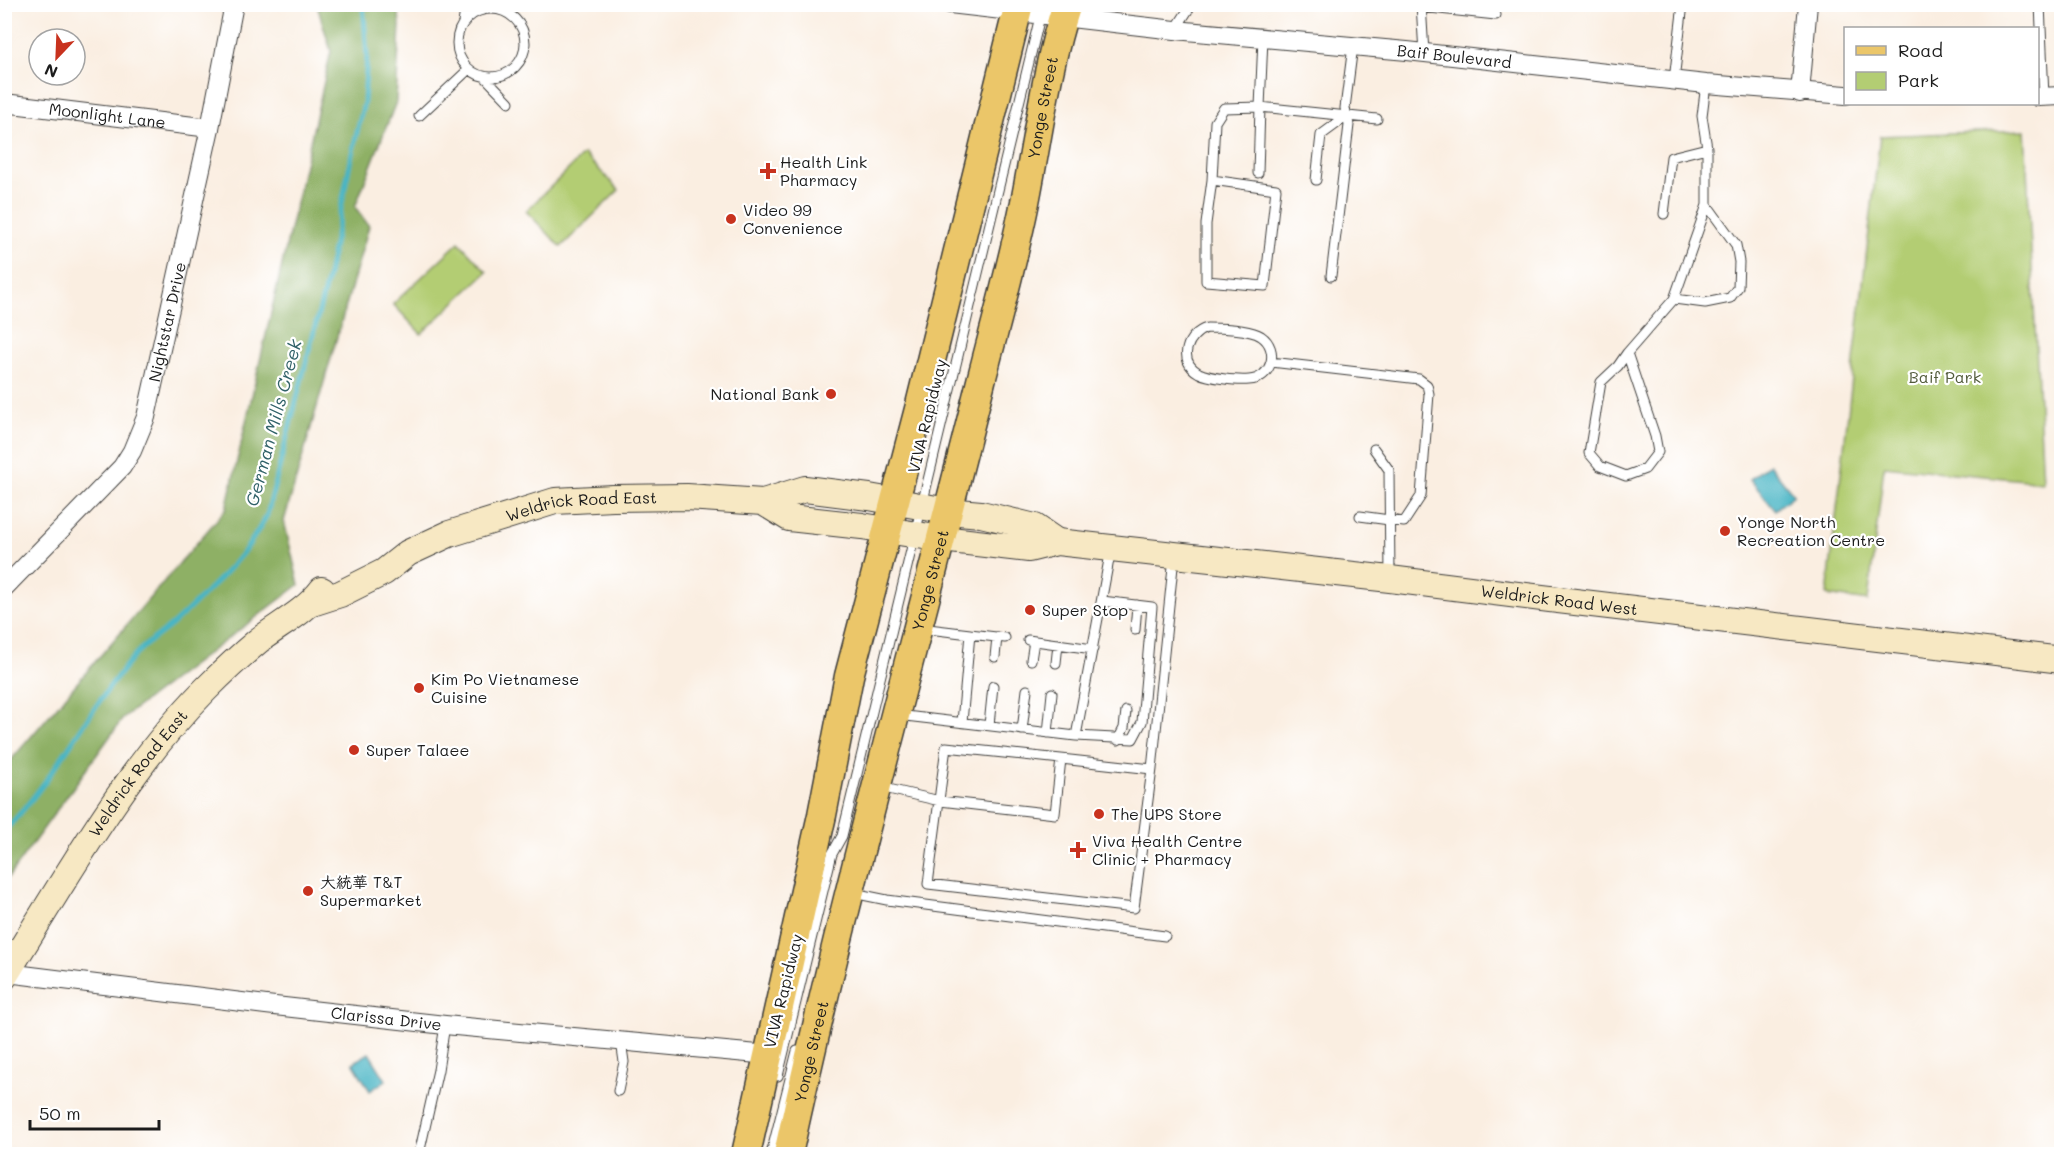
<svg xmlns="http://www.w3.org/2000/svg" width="2066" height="1159" font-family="Mali,'LXGW WenKai TC',sans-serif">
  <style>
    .green { fill: #b3cd73; stroke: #687448; stroke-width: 1.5 }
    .forest { fill: #8eb065; stroke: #556640; stroke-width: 1.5 }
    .water { fill: #49b5c5; stroke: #326870; stroke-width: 1.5 }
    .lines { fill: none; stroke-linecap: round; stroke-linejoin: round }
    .stream { stroke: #49b5c5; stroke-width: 5 }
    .lane-casing { stroke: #3d3c3a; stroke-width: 11 }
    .street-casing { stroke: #3d3c3a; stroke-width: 20 }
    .secondary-casing { stroke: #3d3c3a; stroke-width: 28 }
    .primary-casing { stroke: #3d3c3a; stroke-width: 31 }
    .lane { stroke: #fff; stroke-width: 9 }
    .street { stroke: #fff; stroke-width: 18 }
    .secondary { stroke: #f7e8c3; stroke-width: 26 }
    .primary { stroke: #ebc669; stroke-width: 28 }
    .poi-dot { fill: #c8321e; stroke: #fff; stroke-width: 2 }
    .labels { text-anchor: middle; stroke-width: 4.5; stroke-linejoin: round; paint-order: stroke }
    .street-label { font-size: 16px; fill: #1c1c1c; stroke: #fff }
    .poi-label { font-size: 16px; fill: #1c1c1c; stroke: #fff; text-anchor: start }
    .park-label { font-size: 16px; fill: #515a3a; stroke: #fff }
    .water-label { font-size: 18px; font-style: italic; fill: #306168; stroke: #fff }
  </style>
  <rect width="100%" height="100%" fill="#fff"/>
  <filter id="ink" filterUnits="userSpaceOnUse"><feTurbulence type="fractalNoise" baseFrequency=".0167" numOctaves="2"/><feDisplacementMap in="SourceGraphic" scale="12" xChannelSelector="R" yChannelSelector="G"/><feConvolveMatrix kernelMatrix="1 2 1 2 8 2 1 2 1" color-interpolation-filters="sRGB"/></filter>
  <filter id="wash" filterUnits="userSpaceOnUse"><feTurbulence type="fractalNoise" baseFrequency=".008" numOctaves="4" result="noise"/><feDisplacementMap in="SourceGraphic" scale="24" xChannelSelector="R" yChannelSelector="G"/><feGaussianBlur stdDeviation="1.35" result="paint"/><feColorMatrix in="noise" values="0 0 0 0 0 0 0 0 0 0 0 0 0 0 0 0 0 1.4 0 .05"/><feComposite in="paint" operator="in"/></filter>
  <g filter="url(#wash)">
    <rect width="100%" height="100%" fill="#faeee1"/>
    <path class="green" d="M2025,130l18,352 -159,-16 -16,135 -41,-6 53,-459z
      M584,154l35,36 -58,57 -35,-36z
      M459,242l28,30 -66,62 -28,-30z"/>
    <path class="forest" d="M317,5h81l2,20 -4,77 -41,105 14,19 -85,295 15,64 -175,132 -119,165v-115l221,-258 105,-458z"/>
    <path class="water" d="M1769,464l25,31 -19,15 -25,-31z
      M369,1053l17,27 -16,11 -17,-28z"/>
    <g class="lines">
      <path class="stream" d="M4,831c52,-53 83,-121 131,-176 11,-13 27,-21 39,-32 25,-23 50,-47 71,-73 8,-10 15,-23 22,-35l60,-235 24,-122 13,-56 3,-46 -4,-52"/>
    </g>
  </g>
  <g filter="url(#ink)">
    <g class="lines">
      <defs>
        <path id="lane" d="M1421,4l3,49
          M2040,4l4,93
          M1420,7l76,8
          M457 43a34 34 0 1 1 68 0a34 34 0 1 1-68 0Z
          M463,23l3,-19
          M1175,30l17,-26
          M484,76l25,26
          M1674,80l9,-76
          M419,116l50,-47
          M1258,173l2,-66 117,12
          M1212,180l64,9 -11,97 -59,-5v-57l6,-44 3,-58 9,-14 36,-1 3,-69
          M1316,180l5,-45 26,-19
          M1664,214l7,-57 36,-9
          M1331,276l18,-151 -4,-17 8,-62
          M1674,299l31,4 25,-5 8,-11 1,-25 -3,-17 -29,-40
          M1207,328c13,0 43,1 54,8 19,13 11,43 -12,44 -12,1 -40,-2 -50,-7 -22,-12 -12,-39 8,-45z
          M1627,353l28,83 3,16 -13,17 -19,7 -26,-10 -11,-13 12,-71 17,-16 9,-13 47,-54 33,-94v-57l-5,-32 4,-32
          M1271,362l148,17 8,6 2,9 -8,102 -17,26 -44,-6
          M1374,449l15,21 1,107
          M920,628l50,6 -8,88
          M1135,630l2,-25
          M970,634l35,4
          M1028,640l65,9
          M995,657l2,-20
          M1031,660l3,-19
          M1056,663l2,-19
          M897,715l179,21 35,-187
          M989,725l4,-39
          M1022,730l5,-40
          M1048,733l4,-40
          M1076,736l57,3 9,-17 10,-115 -50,-6
          M1118,740l6,-12 2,-17
          M1152,769l22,-212
          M880,787l60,14 115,13 6,-55 -115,-12 -18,137 206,24 18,-139 -91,-10
          M853,893l34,7 278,36
          M778,1076l54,-222 10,-18 201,-832
          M618,1091l6,-29 -3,-21
          M419,1154l19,-84 7,-45
          M771,1154l26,-103"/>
        <g id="street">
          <path id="s1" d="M950,4l225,26 232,21 299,33 140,11"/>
          <path d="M1800,93l8,-89"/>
          <path d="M2038,97l24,-1"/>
          <path id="s2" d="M4,103l206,25"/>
          <path id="s3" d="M4,588l118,-121 10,-16 14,-34 64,-289 24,-124"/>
          <path id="s4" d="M7,973l259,32 179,20 324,30"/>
        </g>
        <g id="secondary">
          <path id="s5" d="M763,502l26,16 73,8 80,13 87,10 28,-7 333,37 160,20 512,61"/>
          <path id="s6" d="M312,603l28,-9 44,-22 24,-19 41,-19 106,-33 58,-3 74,-1 76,5 42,-13 64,8 79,14 33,3 54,13 22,15"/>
          <path id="s7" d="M4,977c60,-96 122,-207 201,-287 17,-17 35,-34 53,-49 22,-17 47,-29 64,-51"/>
        </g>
        <g id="primary">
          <path d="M746,1154l76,-339 27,-139 70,-267 100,-405"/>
          <path id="s8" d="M788,1154c56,-259 129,-515 193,-773 15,-59 32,-119 44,-179 13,-65 21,-134 42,-198"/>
        </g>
      </defs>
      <use href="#lane" class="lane-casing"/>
      <use href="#street" class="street-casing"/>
      <use href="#secondary" class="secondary-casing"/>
      <use href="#primary" class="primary-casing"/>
      <use href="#lane" class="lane"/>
      <use href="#street" class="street"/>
      <use href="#secondary" class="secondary"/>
      <use href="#primary" class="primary"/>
    </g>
  </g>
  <g class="poi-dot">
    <path d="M765 162h6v6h6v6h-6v6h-6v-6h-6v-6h6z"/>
    <circle cx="731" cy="219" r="6"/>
    <circle cx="831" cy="394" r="6"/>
    <circle cx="1725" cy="531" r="6"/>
    <circle cx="1030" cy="610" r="6"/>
    <circle cx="419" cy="688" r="6"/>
    <circle cx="354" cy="750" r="6"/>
    <circle cx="1099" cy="814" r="6"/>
    <path d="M1075 841h6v6h6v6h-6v6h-6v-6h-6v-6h6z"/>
    <circle cx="308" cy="891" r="6"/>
  </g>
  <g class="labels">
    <g class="street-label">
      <text dy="6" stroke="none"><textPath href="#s1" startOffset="507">Baif Boulevard</textPath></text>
      <text dy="6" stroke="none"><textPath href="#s8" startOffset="1077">Yonge Street</textPath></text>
      <text dy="6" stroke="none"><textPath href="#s2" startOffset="104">Moonlight Lane</textPath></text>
      <text dy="6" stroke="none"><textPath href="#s3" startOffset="322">Nightstar Drive</textPath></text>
      <text transform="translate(927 416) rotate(-76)" y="6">VIVA Rapidway</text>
      <text dy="6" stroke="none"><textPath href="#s6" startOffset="291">Weldrick Road East</textPath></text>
      <text dy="6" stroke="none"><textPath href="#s8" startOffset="591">Yonge Street</textPath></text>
      <text dy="6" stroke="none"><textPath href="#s5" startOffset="807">Weldrick Road West</textPath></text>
      <text dy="6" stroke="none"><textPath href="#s7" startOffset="244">Weldrick Road East</textPath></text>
      <text transform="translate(783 991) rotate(-76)" y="6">VIVA Rapidway</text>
      <text dy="6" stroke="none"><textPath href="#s4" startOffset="382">Clarissa Drive</textPath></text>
      <text dy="6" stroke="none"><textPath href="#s8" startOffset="105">Yonge Street</textPath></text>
    </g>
    <g class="poi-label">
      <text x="780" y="168">Health Link<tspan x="780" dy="18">Pharmacy</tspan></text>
      <text x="743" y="216">Video 99<tspan x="743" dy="18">Convenience</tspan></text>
      <text x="819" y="400" text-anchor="end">National Bank</text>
      <text x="1737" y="528">Yonge North<tspan x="1737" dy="18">Recreation Centre</tspan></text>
      <text x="1042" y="616">Super Stop</text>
      <text x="431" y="685">Kim Po Vietnamese<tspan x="431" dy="18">Cuisine</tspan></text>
      <text x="366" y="756">Super Talaee</text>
      <text x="1111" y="820">The UPS Store</text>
      <text x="1092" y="847">Viva Health Centre<tspan x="1092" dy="18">Clinic + Pharmacy</tspan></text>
      <text x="320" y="888">大統華 T&amp;T<tspan x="320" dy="18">Supermarket</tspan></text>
    </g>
    <g class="park-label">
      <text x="1945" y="383">Baif Park</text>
    </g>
    <g class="water-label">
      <text transform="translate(274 423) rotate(-75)" y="6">German Mills Creek</text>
    </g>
  </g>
  <rect width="2066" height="1159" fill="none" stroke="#fff" stroke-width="24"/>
  <rect x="1844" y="27" width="195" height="78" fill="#ffffff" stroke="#a4a4a4" stroke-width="1.5"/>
  <rect x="1856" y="46" width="30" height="9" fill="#ebc669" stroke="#a4a4a4" stroke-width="1.5"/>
  <text x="1898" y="57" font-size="18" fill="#1c1c1c">Road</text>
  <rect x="1856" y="72" width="30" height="18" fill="#b3cd73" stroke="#a4a4a4" stroke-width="1.5"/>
  <text x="1898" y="87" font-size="18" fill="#1c1c1c">Park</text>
  <g transform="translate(57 57) rotate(203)"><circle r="28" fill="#ffffff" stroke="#a4a4a4" stroke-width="1.5"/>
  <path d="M0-4.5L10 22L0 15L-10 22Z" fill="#c8321e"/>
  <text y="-9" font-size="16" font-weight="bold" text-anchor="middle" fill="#1c1c1c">N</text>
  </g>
  <path d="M30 1120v9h129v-9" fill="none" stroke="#1c1c1c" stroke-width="3"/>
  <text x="39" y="1120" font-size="18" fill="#1c1c1c" stroke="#ffffff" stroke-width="4.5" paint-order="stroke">50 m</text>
</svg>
